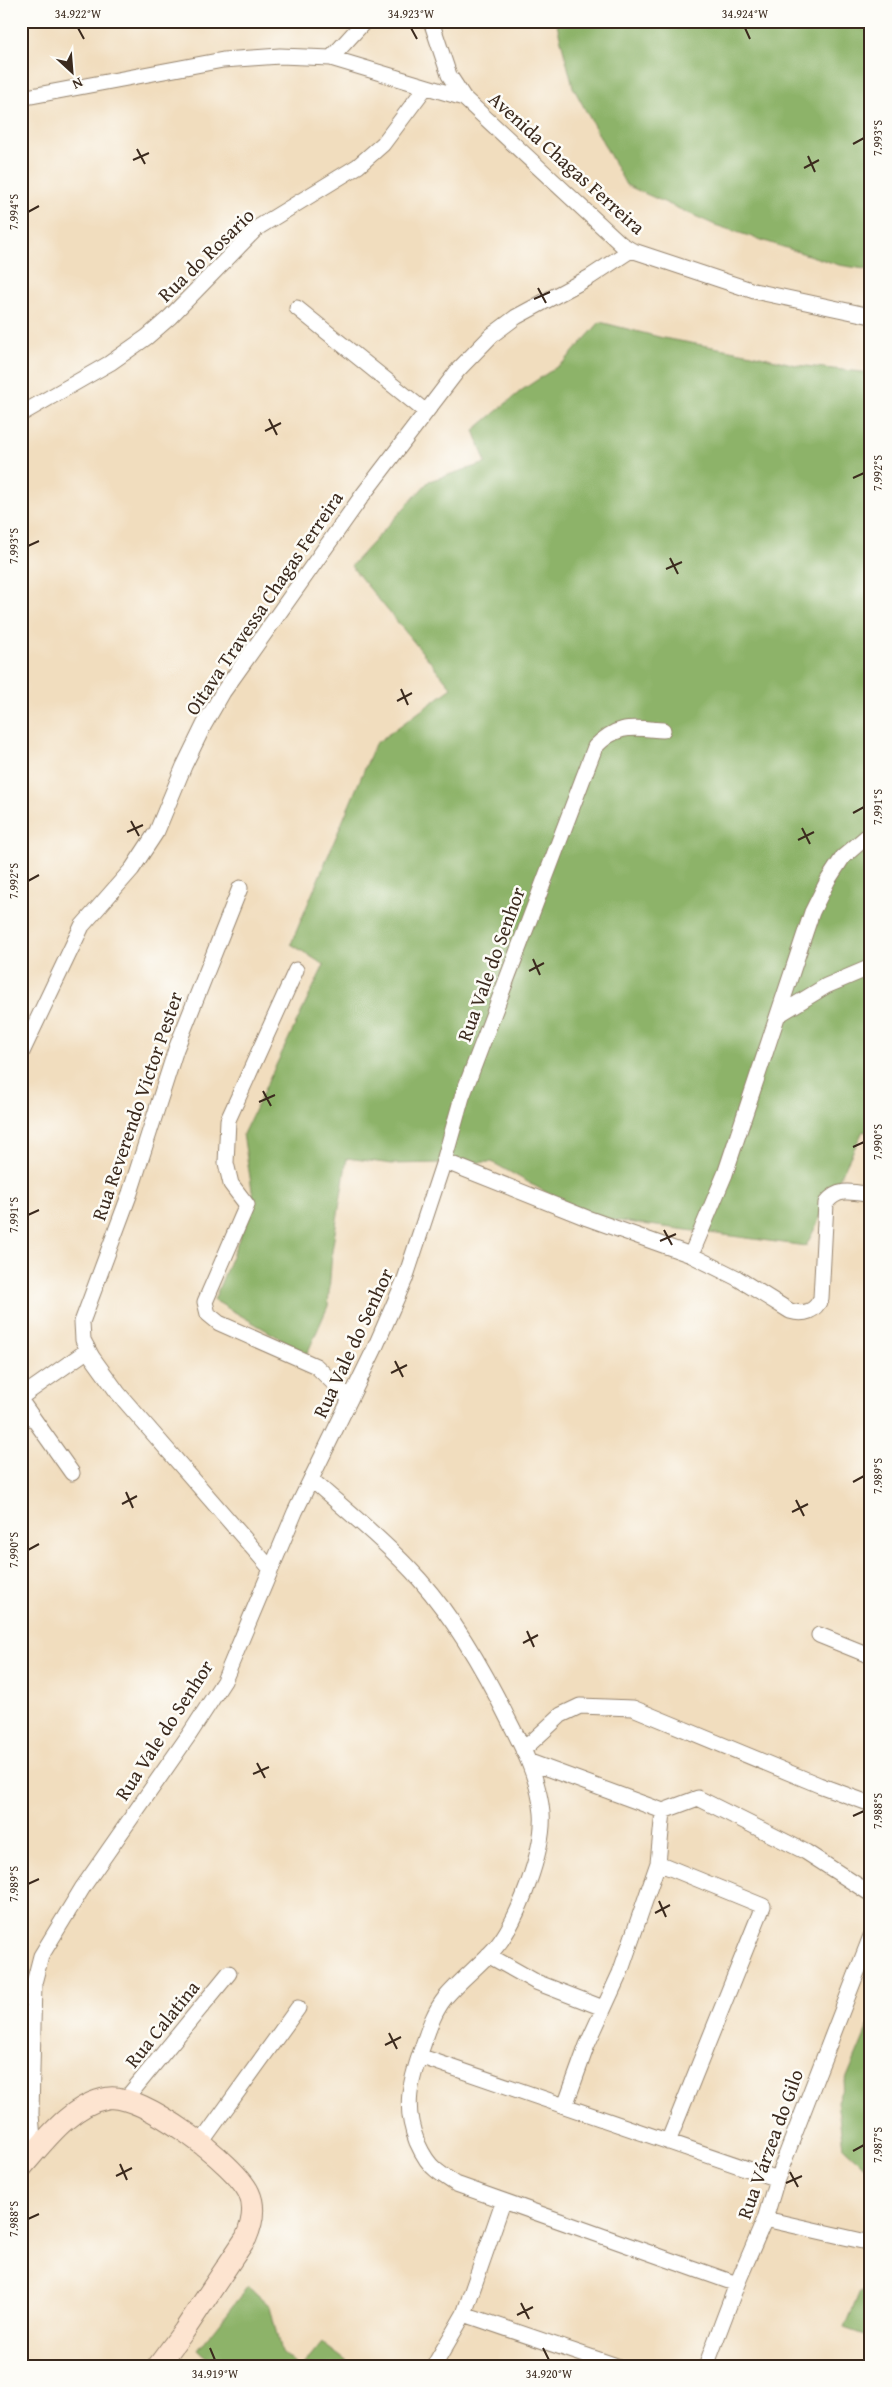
<svg xmlns="http://www.w3.org/2000/svg" width="892" height="2387" font-family="'Gentium Book Plus',serif">
  <style>
    .forest { fill: #8db369; stroke: #646e44 }
    .lines { fill: none; stroke-linecap: round; stroke-linejoin: round }
    .street-casing { stroke: #96846e; stroke-width: 17 }
    .secondary-casing { stroke: #96846e; stroke-width: 23 }
    .street { stroke: #fff; stroke-width: 15 }
    .secondary { stroke: #fde4d0; stroke-width: 21 }
    .ticks { fill: none; stroke: #3b2a1e; stroke-width: 2 }
    .labels { text-anchor: middle; stroke-width: 5; stroke-linejoin: round; paint-order: stroke }
    .street-label { font-size: 20px; fill: #3b2a1e; stroke: #fdfcf7 }
    .neatline { fill: none; stroke: #3b2a1e; stroke-width: 2 }
    .ticks-label { font-size: 12px; text-anchor: middle; fill: #3b2a1e }
  </style>
  <rect width="100%" height="100%" fill="#fdfcf7"/>
  <filter id="ink" filterUnits="userSpaceOnUse"><feTurbulence type="fractalNoise" baseFrequency=".02" numOctaves="2"/><feDisplacementMap in="SourceGraphic" scale="10" xChannelSelector="R" yChannelSelector="G"/><feConvolveMatrix kernelMatrix="1 2 1 2 8 2 1 2 1" color-interpolation-filters="sRGB"/></filter>
  <filter id="wash" filterUnits="userSpaceOnUse"><feTurbulence type="fractalNoise" baseFrequency=".0096" numOctaves="4" result="noise"/><feDisplacementMap in="SourceGraphic" scale="20" xChannelSelector="R" yChannelSelector="G"/><feGaussianBlur stdDeviation="1.12" result="paint"/><feColorMatrix in="noise" values="0 0 0 0 0 0 0 0 0 0 0 0 0 0 0 0 0 1.4 0 .05"/><feComposite in="paint" operator="in"/></filter>
  <g filter="url(#wash)">
    <rect width="100%" height="100%" fill="#f1ddbe"/>
    <path class="forest" d="M556,21h315v249l-32,-5 -124,-40 -89,-40 -53,-98z
      M600,322l63,16 89,16 44,11 75,8v761l-8,-3 -57,115 -216,-29 -98,-55 -100,2 -45,-6 -15,93 -4,55 -21,48 -93,-54 40,-98 -11,-68 81,-169 -33,-21 84,-200 77,-56 -101,-122 78,-85 57,-18 -12,-33 48,-40 42,-28z
      M871,2020v153l-28,-26 -6,-46z
      M248,2286l22,20 11,46 16,14h-81l-18,-16z
      M860,2291l11,4v42l-26,-9z
      M322,2343l31,23h-50z"/>
  </g>
  <g filter="url(#ink)">
    <g class="lines">
      <defs>
        <path id="street" d="M431,21l18,54 15,23 157,146 10,6 123,41 117,25
          M331,58l34,-37
          M21,98l202,-38 57,-4 51,2 133,40
          M297,308l129,104
          M21,414l89,-51 37,-26 23,-20 87,-89 101,-62 25,-22 42,-56
          M240,888l-64,161 -46,144 -48,129 1,18 9,17 26,36 152,175
          M296,970l-68,150 -2,43 5,21 16,21 -42,97 3,12 11,9 97,43 34,33
          M780,1014l46,-28 45,-19
          M21,1054l61,-128 50,-57 25,-38 27,-65 20,-41 19,-33 139,-196 96,-126 34,-35 24,-18 74,-40 41,-27
          M444,1161l143,57 104,37 46,23 53,33c14,4 25,1 31,-13l5,-95c12,-16 27,-11 45,-8
          M691,1255l34,-81 87,-262 16,-32 15,-23 28,-24
          M21,1397l67,-47
          M21,1401l51,72
          M311,1479c37,33 76,64 109,101 36,41 64,90 88,139 15,29 31,60 34,94 3,35 -24,108 -46,134 -16,18 -36,33 -51,51 -12,15 -17,33 -23,50 -12,35 -19,59 -5,94 4,9 11,22 19,28 6,5 14,10 20,14l281,100
          M819,1635l52,21
          M523,1750l38,-35 19,-9 53,2 186,77 52,19
          M530,1762l133,49 35,-13 108,54 65,42
          M658,1863l105,43 -95,236
          M488,1955l48,27 67,26
          M419,2056l358,123
          M125,2100l104,-127
          M565,2106l22,-61 33,-72 38,-110 5,-52
          M200,2144l98,-136
          M34,2153l-3,-39 3,-131 7,-27 42,-69 106,-152 35,-54 71,-169 79,-162 31,-71 39,-118 18,-64 133,-350c23,-24 38,-19 68,-17
          M765,2219l106,24
          M464,2314l153,52
          M434,2366l30,-52 39,-112
          M706,2366l31,-82 28,-65 12,-40 94,-243"/>
        <path id="secondary" d="M21,2168c23,-26 50,-64 87,-70 33,-6 128,66 141,95 7,15 3,31 -3,45l-62,93 -26,35"/>
      </defs>
      <use href="#street" class="street-casing"/>
      <use href="#secondary" class="secondary-casing"/>
      <use href="#street" class="street"/>
      <use href="#secondary" class="secondary"/>
    </g>
  </g>
  <path class="ticks" d="M78,28l6,11M411,28l6,11M745,28l5,11M853,144l11,-6M137,149l8,15M808,156l7,16M133,160l16,-7M804,168l15,-8M28,212l11,-6M538,288l8,15M534,299l16,-7M269,419l8,16M265,431l16,-8M853,478l11,-5M28,546l11,-5M670,558l8,16M666,569l16,-7M401,689l7,16M397,701l15,-8M853,813l11,-6M131,821l8,15M802,828l8,16M127,832l16,-7M798,840l16,-8M28,881l11,-6M533,959l7,16M529,971l15,-8M263,1091l8,15M259,1102l16,-7M853,1147l11,-5M28,1215l11,-5M664,1230l8,15M660,1241l16,-7M395,1361l8,16M391,1373l16,-8M853,1482l11,-6M126,1492l7,16M796,1500l8,16M122,1504l15,-8M792,1512l16,-8M28,1550l11,-6M527,1631l7,16M523,1643l15,-8M257,1763l8,15M253,1774l16,-7M853,1816l11,-5M28,1884l11,-5M659,1901l7,16M655,1913l15,-8M389,2033l8,16M385,2045l16,-8M853,2151l11,-6M120,2164l7,16M790,2172l8,15M116,2176l16,-8M786,2183l16,-7M28,2219l11,-5M521,2303l8,16M517,2315l16,-8M210,2348l5,12M543,2348l6,12"/>
  <g class="labels">
    <g class="street-label">
      <text transform="translate(567 163) rotate(42)" y="7">Avenida Chagas Ferreira</text>
      <text transform="translate(206 255) rotate(-44)" y="7">Rua do Rosario</text>
      <text transform="translate(264 603) rotate(-56)" y="7">Oitava Travessa Chagas Ferreira</text>
      <text transform="translate(491 964) rotate(-70)" y="7">Rua Vale do Senhor</text>
      <text transform="translate(137 1106) rotate(-71)" y="7">Rua Reverendo Victor Pester</text>
      <text transform="translate(353 1343) rotate(-65)" y="7">Rua Vale do Senhor</text>
      <text transform="translate(164 1730) rotate(-57)" y="7">Rua Vale do Senhor</text>
      <text transform="translate(162 2024) rotate(-51)" y="7">Rua Calatina</text>
      <text transform="translate(770 2144) rotate(-70)" y="7">Rua Várzea do Gilo</text>
    </g>
  </g>
  <rect width="892" height="2387" fill="none" stroke="#fdfcf7" stroke-width="55"/>
  <g transform="translate(72 72) rotate(154)" stroke="#fdfcf7" stroke-width="4" paint-order="stroke">
  <path d="M0-4L9 19L0 12L-9 19Z" fill="#3b2a1e"/>
  <text y="-8" font-size="14" font-weight="bold" text-anchor="middle" fill="#3b2a1e">N</text>
  </g>
  <rect x="28" y="28" width="836" height="2332" class="neatline"/>
  <g class="ticks-label">
    <text x="78" y="18">34.922°W</text>
    <text x="411" y="18">34.923°W</text>
    <text x="745" y="18">34.924°W</text>
    <text transform="translate(878 138) rotate(-90)" y="4">7.993°S</text>
    <text transform="translate(14 212) rotate(-90)" y="4">7.994°S</text>
    <text transform="translate(878 473) rotate(-90)" y="4">7.992°S</text>
    <text transform="translate(14 546) rotate(-90)" y="4">7.993°S</text>
    <text transform="translate(878 807) rotate(-90)" y="4">7.991°S</text>
    <text transform="translate(14 881) rotate(-90)" y="4">7.992°S</text>
    <text transform="translate(878 1142) rotate(-90)" y="4">7.990°S</text>
    <text transform="translate(14 1215) rotate(-90)" y="4">7.991°S</text>
    <text transform="translate(878 1476) rotate(-90)" y="4">7.989°S</text>
    <text transform="translate(14 1550) rotate(-90)" y="4">7.990°S</text>
    <text transform="translate(878 1811) rotate(-90)" y="4">7.988°S</text>
    <text transform="translate(14 1884) rotate(-90)" y="4">7.989°S</text>
    <text transform="translate(878 2145) rotate(-90)" y="4">7.987°S</text>
    <text transform="translate(14 2219) rotate(-90)" y="4">7.988°S</text>
    <text x="215" y="2378">34.919°W</text>
    <text x="549" y="2378">34.920°W</text>
  </g>
</svg>
